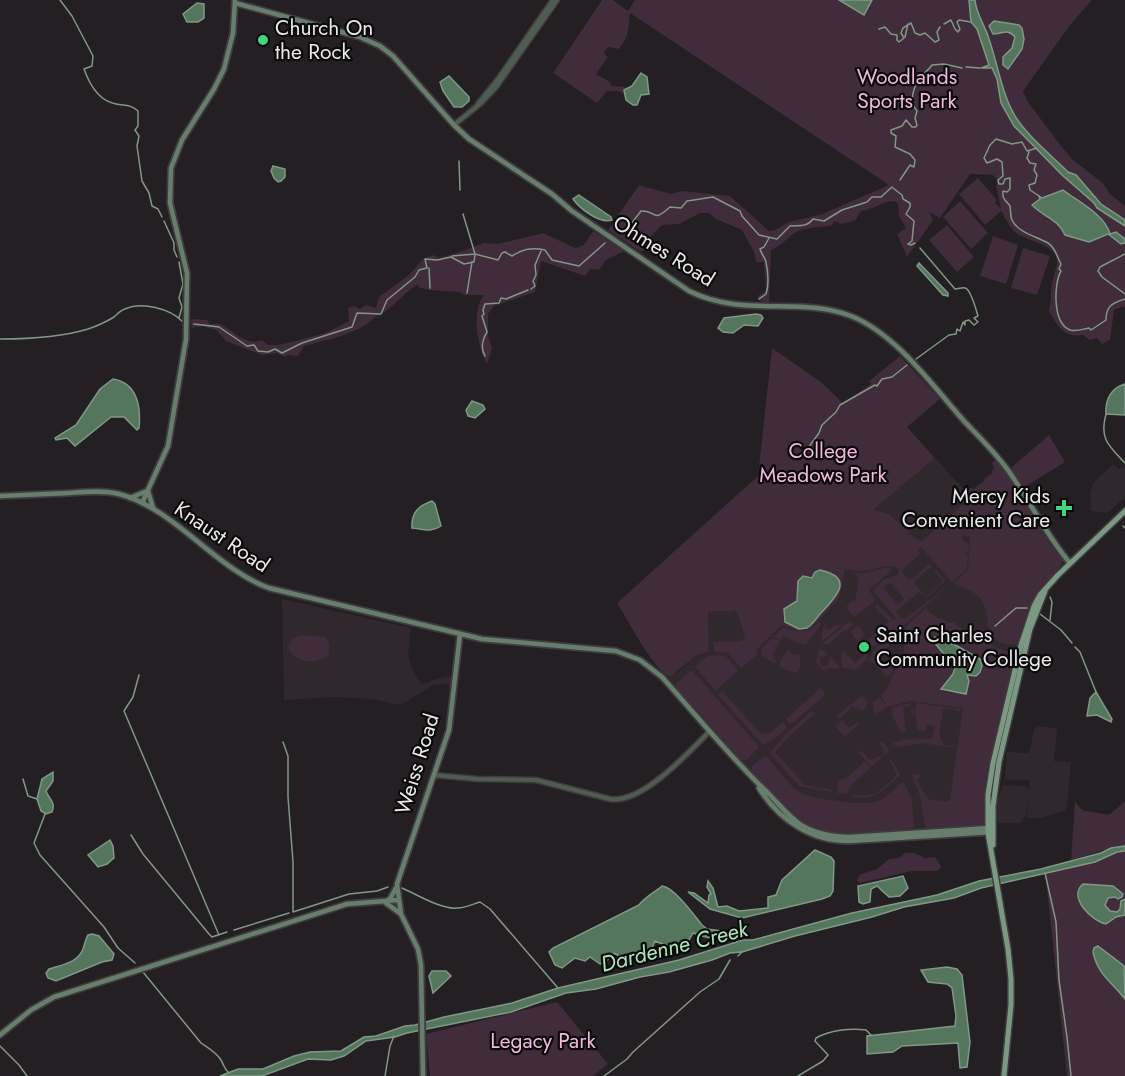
<svg xmlns="http://www.w3.org/2000/svg" width="1125" height="1076" font-family="Jost,sans-serif">
  <style>
    .built { fill: #31282e }
    .green { fill: #402c3a; fill-rule: evenodd }
    .water { fill: #54765d; stroke: #819887; stroke-width: 1.5 }
    .lines { fill: none; stroke-linecap: round; stroke-linejoin: round }
    .stream { stroke: #819887; stroke-width: 1.5 }
    .tertiary-casing { stroke: #3f3b3e; stroke-width: 7 }
    .secondary-casing { stroke: #3f3b3e; stroke-width: 8 }
    .primary-casing { stroke: #3f3b3e; stroke-width: 8 }
    .tertiary { stroke: #4e5c51; stroke-width: 4 }
    .secondary { stroke: #677e6d; stroke-width: 4.5 }
    .primary { stroke: #7a9882; stroke-width: 5 }
    .poi-dot { fill: #40d77c; stroke: #0b0a0b; stroke-width: 2 }
    .labels { text-anchor: middle; stroke-width: 4.5; stroke-linejoin: round; paint-order: stroke }
    .poi-label { font-size: 21px; fill: #ebe8ea; stroke: #0b0a0b; text-anchor: start }
    .park-label { font-size: 21px; fill: #f2b7e0; stroke: #0b0a0b }
    .street-label { font-size: 21px; fill: #ebe8ea; stroke: #0b0a0b }
    .water-label { font-size: 22px; font-style: italic; fill: #aae5ba; stroke: #0b0a0b }
  </style>
  <rect width="100%" height="100%" fill="#231f22"/>
  <path class="built" d="M935,458l37,40 31,-28 9,9 39,66 13,16 -27,34 -12,26 -37,150 -3,20 -1,33 -2,2 -134,9 -66,-28 -114,-130 8,-4 21,-18 11,-3 -1,-67 160,-70z
    M1113,464l6,5 6,-3v31l-18,16 -16,-2 -1,-16 3,-12z
    M282,599l129,29 -3,28 6,16 8,13 14,-6 16,-3 -1,11 -7,-3 -11,1 -32,20 -30,-6 -38,-2 -49,3z
    M1038,726l17,2 2,2 -3,31 17,1 -4,45 -2,4 -24,7h-14l1,-21 -2,18 -5,8h-24v-22l6,-16 23,1 4,4 -1,-10h-24l2,-28 22,1 5,-23z"/>
  <path class="green" d="M602,0h11l15,11 7,-11h334l27,76 11,36 25,34 7,4 23,25 32,28 3,5 28,18v13l-8,-7 -7,2 -4,-10 -33,-29c-17,-6 -27,1 -41,10 11,12 26,14 33,30 19,6 25,8 43,-1l17,9v63l-11,4 -4,30 -8,4 -5,-6 -7,2 -7,-5c-20,3 -26,-10 -34,-24 3,-10 1,-18 3,-28 1,-8 7,-18 4,-26 -5,-14 -29,-16 -40,-24 -7,-5 -10,-15 -15,-22l-16,14 -26,-31 19,-16 19,22 -2,3 6,6 -5,-23 1,-7 -4,-4 -23,-1 -30,44 -11,-6 4,8 -26,37 -10,-23 9,-6 -7,-12 -1,-12 -3,-3c-14,0 -21,9 -34,10l-6,10 -13,3 -7,-3 -4,5c-12,1 -27,1 -38,8 -7,5 -13,13 -22,16l-2,53 -11,-3v-4l8,-5 -2,-29h-8l-2,-10 -12,-22 -26,-11 -7,-6h-9l-21,11 -17,1 -12,12 -1,9 -8,6 -33,-22 31,-45 32,9 11,-3 48,5 39,35 6,-1 14,-8 33,-8 67,-29 -259,-172c-2,16 0,22 -11,36l-11,-2 -4,6 4,4 -12,17 14,8 1,4 14,1v8l-7,-4h-11l-10,12 -44,-30z
    M972,0h120l-22,25 -47,66 5,11 33,44 12,14 30,23 7,11 15,12v14l-24,-16 -24,-29 -9,-3 -46,-46 -11,-17 -2,2z
    M960,201l28,32 -17,16 -28,-32z
    M947,225l27,32 -17,15 -28,-32z
    M593,231l31,20 -18,9 -7,10 -9,-1 -5,7 -44,-15 -6,31 -41,14 -6,8v21l4,14 -5,15c-10,-18 -16,-52 -3,-69h-19l-5,-3 -31,-2 -11,-3 1,-3c-17,9 -28,28 -46,34l1,1c-19,15 -45,21 -70,27l-6,10 -11,-1 -2,2 -8,-4 -15,2 -36,-14 -10,-11 -14,-4 -10,2 -1,-9 16,1 3,4c3,0 8,-1 10,0 13,6 26,23 42,16l6,5h11l47,-12 23,-12 -1,-13 6,-2 6,3 6,-4 10,3 3,-11 30,-22 14,-16 10,-4 6,3 24,-7 21,-8 14,1 45,-11 32,15 9,-3z
    M993,236l25,9 -12,39 -26,-8z
    M1023,248l27,8 -13,39 -26,-7z
    M772,348l49,34 22,21 28,-19 -2,-3 31,-25 40,43 -33,28 28,31 -62,52 16,4 27,25 6,2 46,-41 -5,-6 7,-6 4,1 11,-9 -1,-2 4,-1v-3l2,2 2,-3 -1,-2 3,-2 -1,-4 -2,-2 5,-3 8,9 47,76 13,16 -31,42 -16,42c-40,-1 -23,-24 -35,-44 -6,-10 -18,-13 -28,-18l14,-13 2,-34 -8,-1v4l3,4h4l-1,9 -4,1 4,1 -1,15 -15,13 -31,-35 -3,3 2,4 -17,15 -1,3 6,7h4l17,-15v-2l3,6 -4,1 -13,12v3l11,13 17,-16 -8,-9 -3,1 2,-2 2,-1 9,11 -19,17 -7,-6 -23,19 6,8h3l44,-34 -47,42 -1,4 -10,1c-9,10 -13,16 -28,15l-10,-11v-3h-3l6,-6h4l4,8 -4,5 3,4 26,-23 -14,-13 2,-4 16,16 3,-2 -23,-27 10,-11 15,-5 1,-7c-15,-5 -25,3 -39,3 -5,0 -10,-1 -15,-2l-6,29 -27,29 -12,4 -18,-6 -25,24v6l-15,12v2l-14,-15 3,-2h-17l-1,-12 1,2 28,-1 3,-5 -8,-24 -3,-2 -4,3 -1,-2h-16l-1,3 -1,-2h-3l1,40 -12,3 -27,22c-15,-5 -43,-58 -53,-74l141,-127zM820,570l12,4 7,7 -2,15 -30,32 -4,1 -19,-8 -1,-5 3,-9 11,-6v-16l5,-9 10,2 3,-6zM888,583l4,1 12,15 -6,6 -13,-15 -1,-3z
    M1049,435l16,27 -42,26 -11,-17v-4z
    M887,568l6,1 -24,21 5,8v4l-20,15 -8,-9 5,-7 4,1 4,-26 -5,-1v-2c12,2 21,-4 33,-5z
    M950,587l-22,20 -2,2c7,8 16,10 25,14l2,-2 3,1v3l16,10 6,-7h3c9,19 13,19 33,25l1,7 -29,121 -2,43 -2,2 -53,4 -4,-3 -5,-31 -8,-21 7,-2 1,4 -3,3 4,8h2l-1,2 6,9 19,3 3,-2 13,-92 -53,-7 -23,6 -11,7 -3,-4v-8l6,-5 7,8 -5,-10 5,-4 3,-7 1,1v-3c3,-9 9,-19 13,-27 3,-9 -1,-20 4,-30zM936,636l21,10 23,13 2,7 -2,6 -4,4 -9,-1 2,6 -2,11 -4,2 -19,-3 -3,-4 12,-13 2,-6 -21,-26 -1,-3z
    M820,621v5l-14,19 -11,-3 -12,-7 -2,5 -8,-3 10,-9c19,2 21,9 37,-7z
    M852,622l1,2 -8,8 -1,-2 -16,15 -6,-1 25,-21z
    M824,624h1v5l4,1 7,-6 1,2 7,-2 -23,18z
    M895,632l7,1v8l-3,3v-3l-3,-1 -21,19 4,5 -2,2 -8,-6 5,-11z
    M300,635l25,2 4,6v11c-19,20 -60,-6 -29,-19z
    M772,638l9,3 -8,13 2,2 -2,3h4l-3,5 -13,-9v-6z
    M858,644l9,10v5l-12,11 -13,-3 -1,-13 3,-3 11,12 10,-9z
    M820,648l9,7 -9,2v8l4,2 4,-2 2,-8 9,9 -1,3 -10,-1 -4,3 -8,-9z
    M788,650l5,5 7,-1v14l-4,5 -16,-5v-7z
    M893,653l3,3 -5,19 -4,1 -10,-10 6,2 7,-7 2,2z
    M721,655l6,2 12,15 -2,-1 -21,20 -21,-24 13,-11z
    M690,671h3l66,76 -12,13h-7l-64,-73v-3z
    M819,687l5,5v4l-31,27h-4l-4,-6 2,1 15,-13 -1,-2 2,1 16,-14z
    M724,690l-1,2 37,41 9,1 14,-12 -1,-2 5,8 -11,9 -13,8 -44,-49v-3z
    M862,696l5,5v5l-5,5 -6,-6 4,8 -7,-7 -21,20 7,-8 -2,-2z
    M911,703l1,2 3,17 -4,-11 1,-6 -9,2 3,25 -5,1 -8,-16 -1,-9z
    M916,703l45,6 -3,3 -2,-2 -10,-2 -3,2 -4,25 5,10 6,1 2,-2 2,4 -32,-5 -23,4 -7,-3c12,-7 26,-5 40,-5l3,-13 -8,-1 -1,6 -8,-1 -3,-18z
    M811,711l5,4 -2,-1 -33,30v2l-6,6 30,33 27,5 1,-2 -2,4 -32,-6 -29,-33 15,-18z
    M842,720l7,8 9,-6 1,2 -14,13 -10,-11z
    M882,741l6,7v4l-17,15 -12,-14 2,-3 9,10 2,-2 2,2 5,-4 2,1 4,-4 -6,-10z
    M766,755c9,10 24,33 35,38 11,6 63,13 74,9 10,-3 19,-12 26,-19h3l8,16 2,28 -3,4c-44,3 -89,13 -125,-20 -12,-11 -23,-26 -34,-38v-7z
    M891,759l9,15 -1,2c-14,13 -25,26 -46,20l1,-5v3c18,6 29,-5 41,-17l2,-3 -7,-13h-2z
    M863,760l7,8 -21,19 1,2 -3,5 -10,-1 1,-11 4,-3 2,1 19,-17z
    M1125,801v45l-14,2 -40,12 4,-58 7,8 27,5z
    M1125,848v228h-58l-22,-206z
    M905,853h9l11,5 10,-1 6,9 -1,3 -3,2h-25l-52,12 -3,-2 2,-6 18,-6 12,-10 10,-1z
    M557,1002l51,62 -15,12h-163l-4,-42z"/>
  <path class="water" d="M839,0h33l-8,15z
    M969,0h6c1,14 10,25 14,39 8,23 13,55 25,75 10,19 38,42 54,58l8,3 25,29 24,16v6l-28,-18 -3,-5 -32,-28 -48,-49 -13,-23 -4,-24 -5,-11h-11l8,-3 -12,-36 -6,-7z
    M197,3l7,1v14l-6,4h-11l-4,-8z
    M994,21l25,4 3,3 2,11 -2,10 -14,20 -5,-4v-8l9,-9 3,-11c-7,-9 -13,-3 -22,-3l-4,-8z
    M641,73l6,4 2,17 -8,1 -4,10h-4l-7,-5 -2,-10 8,-4z
    M449,76l20,21v4l-7,6h-8l-11,-16 -3,-9z
    M273,166l12,3v8l-4,4 -3,1 -4,-4 -3,-7z
    M1063,190c16,12 42,25 47,44l6,-2 9,7v4l-4,1 -13,-10 -19,8 -24,-7c-8,-17 -20,-17 -33,-30l8,-6 -1,-3 3,2z
    M579,195l32,22 1,3c-12,4 -32,-11 -39,-21z
    M919,263l29,30v3l-5,-1 -26,-29z
    M756,314l5,1 2,3 -5,8 -14,-1 -11,8 -10,-1 -5,-4 6,-10z
    M113,379c25,4 28,29 26,49l-2,2 -13,-13h-13l-36,29 -8,-8 -11,2 -1,-2 21,-13 24,-36z
    M1125,384v31l-19,-1c-1,-14 5,-26 19,-30z
    M472,401l11,4 2,4 -10,9 -7,-2 -2,-6z
    M432,501l3,3 6,22c-10,7 -18,3 -29,2 -1,-15 6,-22 20,-27z
    M820,570c37,8 14,29 0,44 -4,5 -7,10 -13,14l-8,1 -14,-7 -1,-13 13,-8 1,-20 5,-5 9,2 3,-6z
    M935,637l22,9 23,13 2,7 -2,6 -4,4 -9,-1 2,6 -3,13 -25,-5 12,-15 2,-6 -21,-26z
    M1096,692l16,27 -1,3 -14,-7 -10,1 3,-18z
    M53,772v9l-7,10c3,9 10,10 6,21l-6,2 -5,-3 -4,-12 5,-20z
    M110,840l3,6 1,12 -7,6 -9,3 -10,-12z
    M1125,846v5l-8,1 -22,10 -114,26 -27,10 -50,9 -32,10 -77,19 -53,16 -12,1 -18,7 -43,12 -29,5 -44,12 -30,4 -55,19 -104,21 -12,4 -29,4 -22,15 -13,4 -23,-1 -46,17h-42l18,-7h25l31,-13 16,-4 31,-1 23,-14 12,-1 29,-10 10,-1 29,-8 68,-14 46,-15 121,-28 64,-20h10l99,-27 85,-18 42,-14 62,-12 60,-16 10,-5z
    M815,850l16,7 3,4 -1,30 -3,5 -8,3 -80,19 -32,-9 -22,-17 6,1 14,10 1,-8 2,-1 -4,-7 1,-6 5,7 5,19 9,-1 12,5 29,-3v-11l8,-2 6,-15z
    M903,876l5,12 -8,8 -11,1 -12,-11 -6,3 -1,13 -7,2 -4,-2 -1,-16z
    M1083,884l30,2 10,8 -1,3 -4,2 -3,-2 -7,1 -3,7 5,6 7,1 3,-3 1,-8 4,-2v16l-9,2 -10,7c-14,-3 -39,-27 -23,-40z
    M662,886c12,1 32,29 40,39l5,4 16,2c-9,11 -18,6 -30,2l-4,7c-13,8 -21,7 -34,1l-4,10 -29,7 -8,-5 -9,9 -5,2 -10,-7 -5,4 -10,-3 -13,10 -7,-3 -6,-13 4,-4 86,-43c7,-9 15,-12 23,-19z
    M92,934l7,2 15,18 -2,6 -10,2 -46,19 -8,-3 -2,-5 3,-4c12,-4 29,-6 34,-20 2,-5 2,-9 5,-14z
    M1098,946l26,20 1,33c-14,-18 -27,-24 -32,-47l1,-4z
    M947,967l10,2 5,6 8,67 -3,25 -7,1 -2,-25 -56,3 -9,6 -26,2v-18l88,-10 1,-10 -4,-28 -5,-4 -19,-2 -7,-12z
    M432,971h14l5,5 -18,17 -4,-17z"/>
  <g class="lines">
    <path class="stream" d="M60,0l12,16 21,40 -1,10 -8,3c5,14 15,32 32,35 9,2 14,0 22,7v15l-3,4 4,6 -2,10 5,35 7,12 3,13 6,3 4,8
      M944,24l7,-4 4,9 3,3 2,-3 -3,-7 2,-2 12,2
      M879,29l6,-2 6,7 6,1v5l2,2 5,-4 -3,-5 2,-5 8,-5 4,10 5,2 5,-2 10,9 4,-2 -2,-8 3,-5
      M905,37l3,-13
      M966,67l14,1
      M1037,148l-10,3 -5,-9 -10,2 -16,-5 -6,6 -6,13 3,5 10,-4 5,3 1,14 -5,4 1,4h4l2,-5 5,-1v11l-3,3 -4,-1c-1,9 3,9 7,15 1,5 0,10 2,14 6,13 26,17 36,23 8,5 9,14 13,21l-2,5 2,2c-7,12 -9,52 9,59 7,2 13,-1 19,-2l2,2 15,-10c0,-14 6,-17 19,-21
      M1029,152l-2,6 3,5 6,1 -2,6 3,5 -2,8 -6,2 1,5 9,6
      M459,161l1,29
      M900,180l10,-15 4,2 1,-7 -5,-6 -15,-7 1,-11 -5,-3v-3l11,-4 4,-6 6,7h4l1,-2 -2,-7 2,-7c-9,-10 -3,-26 5,-36 4,-4 7,-5 10,-10l12,-1 18,4
      M893,188l9,7 1,4 7,4v4l-4,7 8,7 -2,20 -4,3 3,1 4,-2
      M164,221l10,22v7l3,7
      M618,232l10,-4 13,-17c17,-1 10,13 29,-4l11,1 6,-7 26,-4 27,14 2,5 17,19 18,4 13,-13c9,-1 16,2 23,-7l11,2 18,-11 25,-8 5,-5h9l11,-10
      M1125,254l-25,13 -2,4 4,6 23,17
      M452,256l23,-2 -12,-40
      M179,262l4,22 -4,14 3,9 -3,11
      M429,268l1,20
      M531,289l4,-3 -2,-5 3,-6 -1,-10 6,-14
      M467,293l5,-31
      M759,299l7,-5c3,-9 2,-22 0,-32 -1,-5 -5,-8 -6,-13l4,-2 5,-9
      M194,324l25,3 28,19 7,-1 4,6 10,1 7,-3 7,4 20,-10 50,-16 5,-14 24,1 6,-14 28,-23 4,-7 8,-2 -2,-9 12,1 14,-3 13,7 10,-2 1,-8 23,6 4,-7 3,-1 7,4c11,-7 20,-9 33,-6l7,10 27,6 26,-23
      M0,339c28,0 62,-2 88,-10 9,-3 18,-7 26,-12 3,-3 7,-7 11,-8 17,-8 45,0 57,12
      M485,356c-5,-8 -2,-18 2,-24l-5,-16 2,-2 -1,-4 2,-6 14,-1 2,-5 5,1 22,-9
      M916,359l33,-24 7,-1 1,-5 3,2 3,-9 2,3v-4l4,-1 5,5 4,-3 -4,-4 4,-2c-2,-6 -7,-27 -13,-28 -3,-1 -6,1 -10,1l-35,-41
      M1106,414c-7,25 3,32 19,49
      M808,448l11,-15 3,-8 14,-13 4,-7 35,-20 2,1 5,-7 10,-2 15,-12
      M1123,526l2,2
      M1040,614l21,16 11,13
      M1050,620l2,-18 -2,-5
      M995,626l21,-18h11
      M1075,647l5,5 16,40
      M139,675l-6,22 -9,14 95,224
      M283,742l5,14v41l5,65v50l56,-18 28,-3 11,-4
      M23,779l5,17 9,3
      M45,814l-11,29 6,12 64,72 14,21 17,15
      M131,835l12,19 66,80 3,3 15,-5
      M1045,873l11,49 3,58 8,57 4,39
      M402,888c14,6 40,22 55,20 8,0 16,-4 23,-6l10,7 68,79
      M234,930l55,-17
      M738,956l4,-4
      M143,972l58,71c7,5 15,9 20,17 3,5 3,9 8,13
      M0,1046l19,19 8,11
      M385,1076l5,-30 4,-10
      M604,1076l23,-17 6,-7 67,-60 19,-13 11,-19
      M798,1076l25,-15 5,-6 -13,-14 1,-3c14,-8 34,-10 50,-8l5,5"/>
    <defs>
      <path id="tertiary" d="M478,104l21,-26 54,-78
        M454,125l27,-22 15,-16 61,-87
        M434,775l43,4 59,1 74,19c32,5 78,-46 100,-68"/>
      <path id="secondary" d="M235,3l125,34 20,9 13,10 61,69 15,14 83,55 20,17 117,80c54,27 110,5 162,25 45,18 81,69 113,105 16,17 35,35 48,55 20,29 35,60 58,87
        M148,491l5,17
        M0,496c23,-1 46,-2 69,-3 16,-1 34,-3 50,1 55,14 97,75 150,94l213,51 134,12 24,9 22,17c35,39 68,80 106,116 11,11 20,23 33,32 15,9 32,12 49,12l140,-9
        M130,498l17,-7
        M142,503l26,-57 18,-107 1,-66 -17,-70 1,-35 11,-28 32,-51 10,-20 9,-36 2,-33
        M759,788c20,32 53,54 91,53l142,-9
        M385,902l5,-3 6,-11
        M386,903l15,11
        M0,1035l31,-25 23,-13 293,-93 51,-4
        M423,1076l-2,-111 -3,-16 -17,-35 -4,-30 52,-154 11,-96"/>
      <path id="primary" d="M993,845v-39l6,-44 31,-133 15,-38
        M1004,1076l7,-71v-26l-3,-30 -20,-116v-38l5,-32 28,-118 13,-39 6,-11 18,-20 67,-64"/>
    </defs>
    <use href="#tertiary" class="tertiary-casing"/>
    <use href="#secondary" class="secondary-casing"/>
    <use href="#primary" class="primary-casing"/>
    <use href="#tertiary" class="tertiary"/>
    <use href="#secondary" class="secondary"/>
    <use href="#primary" class="primary"/>
  </g>
  <g class="poi-dot">
    <circle cx="263" cy="40" r="6"/>
    <path d="M1061 499h6v6h6v6h-6v6h-6v-6h-6v-6h6z"/>
    <circle cx="864" cy="647" r="6"/>
  </g>
  <g class="labels">
    <g class="poi-label">
      <text x="275" y="35">Church On<tspan x="275" dy="24">the Rock</tspan></text>
      <text x="1050" y="503" text-anchor="end">Mercy Kids<tspan x="1050" dy="24">Convenient Care</tspan></text>
      <text x="876" y="642">Saint Charles<tspan x="876" dy="24">Community College</tspan></text>
    </g>
    <g class="park-label">
      <text x="907" y="84">Woodlands<tspan x="907" dy="24">Sports Park</tspan></text>
      <text x="823" y="458">College<tspan x="823" dy="24">Meadows Park</tspan></text>
      <text x="543" y="1048">Legacy Park</text>
    </g>
    <g class="street-label">
      <text transform="translate(664 251) rotate(32)" y="7">Ohmes Road</text>
      <text transform="translate(222 537) rotate(34)" y="7">Knaust Road</text>
      <text transform="translate(417 764) rotate(-73)" y="7">Weiss Road</text>
    </g>
    <g class="water-label">
      <text transform="translate(674 946) rotate(-14)" y="8">Dardenne Creek</text>
    </g>
  </g>
</svg>
